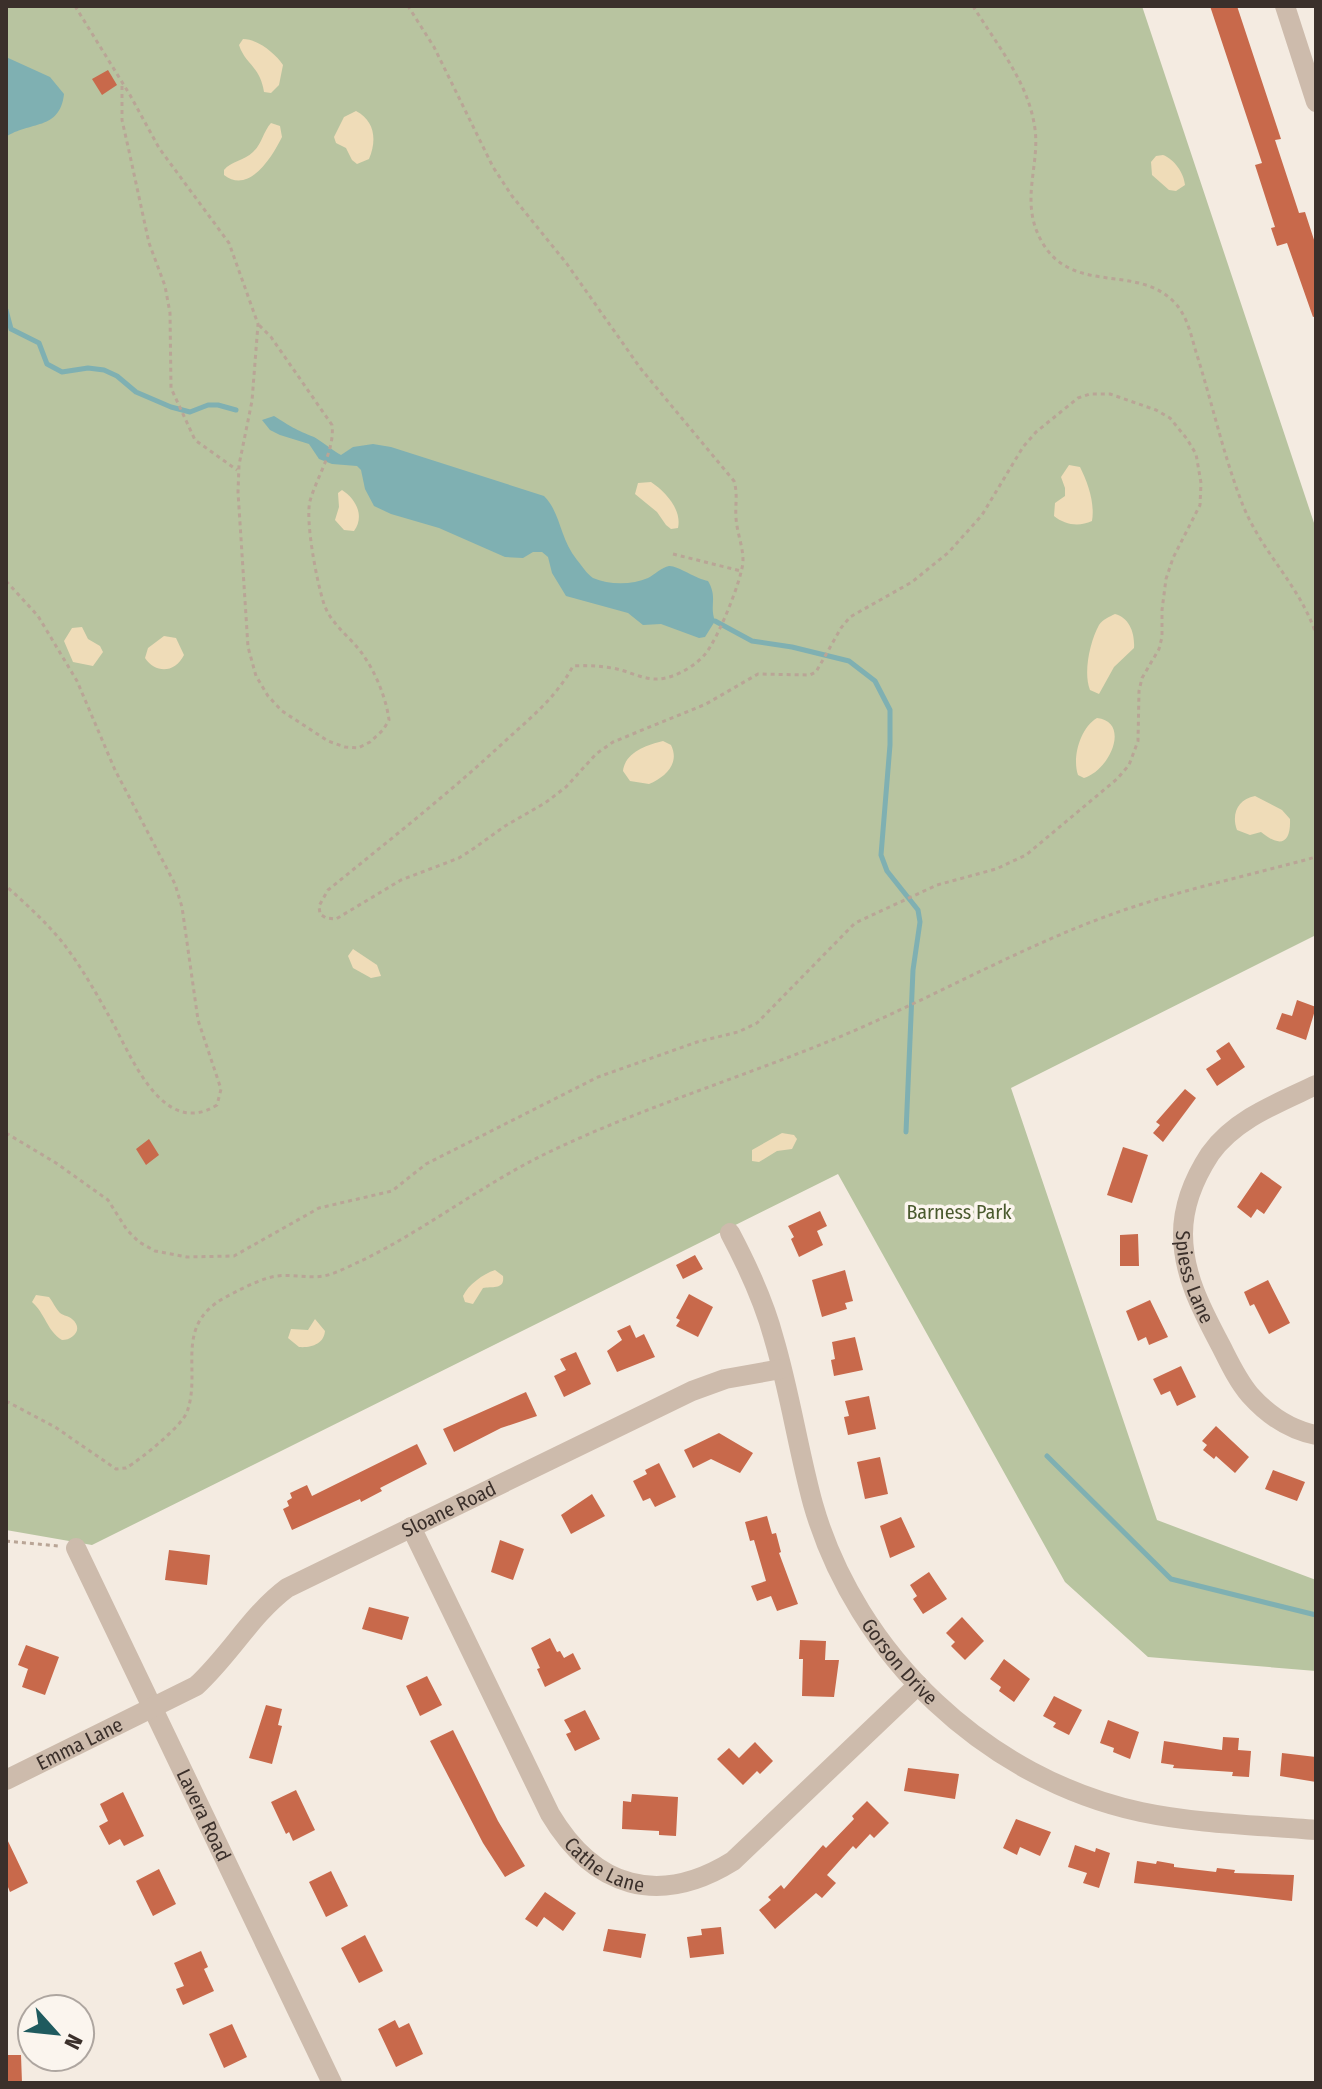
<svg xmlns="http://www.w3.org/2000/svg" width="1322" height="2089" font-family="'Fira Sans Condensed',sans-serif">
  <style>
    .green { fill: #b8c4a0 }
    .sand { fill: #efdcb8 }
    .water { fill: #7fb0b2 }
    .lines { fill: none; stroke-linecap: round; stroke-linejoin: round }
    .stream { stroke: #7fb0b2; stroke-width: 5 }
    .building { fill: #c8694b }
    .path { stroke: #b9a596; stroke-width: 3; stroke-dasharray: 4 4; stroke-linecap: butt }
    .minor { stroke: #cdbbac; stroke-width: 20 }
    .labels { text-anchor: middle; stroke-width: 7; stroke-linejoin: round; paint-order: stroke }
    .park-label { font-size: 20px; fill: #4a5a2e; stroke: #fbf5ee }
    .street-label { font-size: 20px; fill: #3b302b; stroke: #fbf5ee }
  </style>
  <rect width="100%" height="100%" fill="#f4ebe1"/>
  <path class="green" d="M6,6h1136l174,523v406l-305,153 146,432 159,60v91l-168,-14 -83,-75 -227,-408 -746,371 -86,-15z"/>
  <path class="sand" d="M243,39c14,0 32,14 40,26l-4,20 -8,8 -7,-1c-4,-26 -19,-28 -25,-47z
    M356,111c19,10 21,29 13,48l-12,5 -5,-4 -6,-12 -10,-5 -2,-6 10,-20z
    M271,123l9,3 2,11c-9,18 -32,58 -58,38v-5c7,-9 20,-9 29,-18 9,-8 10,-20 18,-29z
    M1163,155c11,4 21,18 22,30l-9,6 -7,-1 -17,-15 -1,-13 5,-6z
    M1069,465l11,2c8,16 15,36 12,54 -13,6 -27,4 -38,-5l1,-13 10,-7v-8l-4,-11z
    M651,482c15,10 31,28 27,46l-7,1 -5,-4 -9,-13 -22,-18 3,-11z
    M342,490c14,9 23,26 12,41l-10,-1 -9,-10 4,-13 -1,-14z
    M1115,614c15,4 20,20 19,34l-20,19 -15,27 -9,-4c-7,-17 0,-49 9,-65 4,-6 10,-8 16,-11z
    M82,627l6,12 12,7 3,6 -10,14 -20,-4 -9,-21 8,-13z
    M164,636l12,2 8,17c-9,18 -28,19 -39,3l3,-10z
    M1097,718c34,4 13,52 -13,60l-6,-3c-6,-17 2,-47 19,-57z
    M663,741l8,4c9,18 -5,32 -22,39l-19,-3 -7,-10c2,-18 23,-26 40,-30z
    M1255,796l27,14 8,9c1,26 -11,28 -29,13l-11,3 -13,-5c-6,-16 1,-31 18,-34z
    M353,949l24,16 4,11 -10,2 -18,-10 -5,-12z
    M782,1133l12,2 3,4 -5,10 -15,2 -18,11 -7,-1v-11z
    M495,1270l8,6c2,14 -11,10 -20,12l-10,16 -8,-2 -2,-6c5,-11 20,-22 32,-26z
    M36,1295l13,2c4,5 7,12 11,16 4,3 9,3 12,6 12,10 1,21 -10,21 -15,-9 -17,-27 -30,-38z
    M315,1319l10,12c-1,13 -14,17 -26,16l-11,-9 3,-9 17,1z"/>
  <path class="water" d="M6,57l44,20 14,17c-4,37 -35,27 -58,43z
    M274,416c16,10 22,14 40,21 6,3 18,13 27,18l12,-8 20,-3 18,3 153,49c17,17 15,41 33,64 5,6 10,14 16,18 16,7 39,7 55,0 6,-3 14,-11 21,-12 7,-1 28,13 39,15 10,17 1,24 7,40l-10,16 -6,1 -38,-14 -18,1 -15,-12 -62,-17 -14,-23 -4,-16 -6,-5h-9l-10,6 -18,-1 -66,-29 -48,-14 -17,-8 -9,-17 -4,-19 -4,-4 -25,-2 -13,-5 -10,-15 -29,-9 -10,-5 -8,-10z"/>
  <g class="lines">
    <path class="stream" d="M6,310l5,19 28,14 8,21 15,8 26,-4 16,2 13,6 19,16 35,15 19,5 18,-7h10l18,5
      M715,621l37,20 40,6 57,14 26,20 15,29v35l-9,110 6,16 31,39 2,12 -7,48 -7,162
      M1047,1456l124,123 145,36"/>
  </g>
  <path class="building" d="M1210,6h27l44,133 -6,1 24,73 6,-1 11,34v70l-3,1 -26,-74 -10,3 -6,-18 4,-1 -20,-62 7,-2z
    M108,70l9,15 -15,10 -10,-16z
    M1297,1000l19,7 -10,33 -30,-11 6,-16 10,3z
    M1229,1042l16,25 -28,19 -11,-17 15,-10 -5,-8z
    M1185,1089l11,9 -33,44 -10,-9 7,-8 -4,-3z
    M149,1139l10,16 -13,10 -10,-16z
    M1123,1147l25,8 -16,48 -25,-8z
    M1261,1172l21,15 -18,27 -7,-5 -6,9 -14,-11z
    M820,1211l7,15 -10,5 6,14 -24,12 -8,-18 3,-2 -6,-11z
    M1138,1234l1,32h-19v-31z
    M695,1255l8,14 -20,10 -7,-14z
    M845,1270l8,31 -8,2 2,6 -25,8 -10,-37z
    M1268,1280l22,43 -21,11 -15,-30 -4,2 -6,-14z
    M689,1294l24,13 -15,30 -22,-11 4,-6 -4,-2z
    M1150,1300l18,37 -19,8 -3,-8 -8,4 -12,-30z
    M630,1325l6,13 8,-4 11,23 -38,15 -10,-21 15,-11 -5,-9z
    M855,1337l8,33 -29,6 -3,-16 4,-1 -3,-17z
    M576,1352l15,32 -27,13 -10,-21 12,-6 -6,-11z
    M1181,1366l15,31 -19,9 -7,-15 -9,4 -8,-16z
    M526,1392l11,24 -36,12 -47,24 -11,-23z
    M869,1396l7,33 -28,6 -4,-18 5,-1 -4,-15z
    M1216,1426l33,31 -14,16 -19,-17 -2,3 -11,-9 4,-5 -5,-4z
    M719,1433l34,20 -13,20 -29,-14 -18,9 -9,-18z
    M417,1444l10,20 -47,24 2,3 -21,11 -1,-3 -68,31 -9,-21 6,-3 -2,-5 5,-3 -2,-5 17,-8 5,11z
    M880,1457l8,37 -23,5 -8,-37z
    M659,1463l17,34 -21,10 -5,-9 -7,3 -10,-20 14,-7 -2,-4z
    M1273,1470l32,12 -8,19 -32,-12z
    M592,1494l13,22 -34,18 -10,-19z
    M767,1516l5,18 4,-1 5,19 -2,1 19,51 -21,7 -6,-15 -14,5 -6,-15 15,-5 -12,-41 -4,1 -5,-19z
    M901,1517l14,30 -25,11 -10,-32z
    M500,1540l24,9 -11,31 -22,-8z
    M169,1550l41,5 -3,30 -42,-5z
    M929,1572l18,27 -24,15 -10,-15 4,-3 -7,-11z
    M369,1607l40,10 -7,23 -40,-11z
    M962,1617l22,24 -19,19 -14,-14 4,-4 -9,-9z
    M550,1638l7,14 3,-1 4,7 9,-5 8,16 -36,18 -8,-18 3,-1 -9,-20z
    M800,1640l26,1 -1,19h14l-5,37 -32,-1 1,-37h-4z
    M26,1645l33,12 -14,38 -23,-8 6,-18 -10,-4z
    M1004,1659l26,20 -16,23 -15,-11 2,-4 -11,-8z
    M427,1676l15,29 -22,11 -14,-30z
    M1054,1696l28,14 -13,25 -16,-8 3,-4 -13,-7z
    M266,1705l16,4 -4,16 4,1 -10,38 -23,-6z
    M585,1710l15,29 -25,12 -9,-17 5,-2 -7,-12z
    M1108,1720l31,12 -9,27 -17,-7 1,-4 -14,-5z
    M453,1730l45,91 27,45 -20,11 -22,-34 -53,-102z
    M1223,1737l16,1 -1,12 13,1 -2,26 -17,-1 1,-4 -60,-4 1,-3 -13,-2 3,-22 58,9z
    M755,1742l18,19 -13,13 -3,-3 -14,14 -26,-26 12,-11 10,10z
    M1282,1753l34,4v25l-36,-6z
    M908,1768l51,6 -4,25 -51,-8z
    M296,1790l19,40 -22,11 -4,-9 -3,2 -15,-32z
    M123,1792l21,44 -20,10 -4,-7 -11,6 -10,-19 9,-5 -8,-17z
    M632,1794l46,3 -2,39 -17,-1v-4l-37,-2 1,-28 8,1z
    M867,1801l22,22 -15,15 -4,-4 -14,15 -3,-3 -26,29 9,8 -14,15 -6,-5 -41,36 -16,-19 12,-10 -3,-3 13,-12 3,4 39,-44 3,3 28,-29 -2,-3z
    M1016,1819l35,13 -11,24 -20,-9 -3,8 -14,-7z
    M6,1837l22,46 -18,9 -4,-10z
    M1075,1845l20,7 1,-4 14,5 -11,35 -16,-5 4,-10 -19,-6z
    M1137,1861l19,3 1,-3 17,3v3l42,5 1,-4 18,2 -1,3 60,2 -2,26 -158,-18z
    M159,1869l17,35 -23,12 -17,-35z
    M331,1871l17,35 -22,11 -17,-35z
    M545,1892l31,21 -13,18 -19,-14 -7,10 -12,-8z
    M721,1927l3,27 -34,4 -3,-21 15,-2 -1,-6z
    M608,1929l38,5 -5,24 -38,-7z
    M365,1935l18,36 -24,12 -18,-35z
    M201,1951l7,16 -4,2 10,22 -31,14 -7,-16 8,-3 -10,-23z
    M395,2020l4,8 10,-5 14,31 -27,13 -18,-38z
    M232,2024l15,33 -23,11 -15,-34z
    M6,2055h15l1,28h-16z"/>
  <g class="lines">
    <path class="path" d="M75,6l55,89 29,53 70,95 29,81 -6,77 -13,64 -1,27 10,155 8,29 12,20 14,15 46,30 17,6 13,1 12,-6 13,-12 6,-10c-3,-23 -14,-49 -28,-68 -12,-16 -30,-28 -37,-48 -7,-21 -19,-83 -14,-103 7,-25 25,-50 22,-76l-61,-88 -13,-13
      M973,6c24,39 56,77 62,123 5,38 -16,73 7,113 31,54 94,21 132,60 13,13 17,33 22,50 16,50 27,102 46,151 19,49 57,81 74,131
      M122,86v34l7,31 20,92 16,43 5,27 1,75 24,52 42,30
      M673,554l68,17
      M6,581l32,35 39,65 38,89 60,114 7,23 16,113 23,69 -4,16c-56,35 -87,-53 -108,-89 -14,-25 -29,-51 -46,-73 -17,-21 -37,-39 -57,-57
      M6,1133l50,30 52,37 19,30 12,12 16,9 32,6 47,-1 85,-48 73,-17 34,-27 172,-87 99,-35 41,-10 19,-9 98,-100 82,-38 59,-16 30,-14 91,-76 12,-14 9,-24 1,-50 3,-13 17,-29 3,-12v-27l4,-31 7,-21 27,-53 1,-22 -5,-29 -9,-15 -17,-21 -14,-8 -46,-16h-20l-12,4 -42,34 -13,15 -41,68 -33,37 -37,30 -62,35 -9,11 -25,44 -6,3 -52,-1 -52,30 -93,38 -17,12 -30,33 -21,16 -40,23 -32,23 -14,9 -58,22 -65,39 -10,-1 -6,-4 -1,-8 9,-16c59,-48 119,-95 175,-147 26,-24 53,-45 70,-77 15,-1 29,0 44,3 13,3 28,11 41,10 17,-1 38,-13 48,-26 12,-15 36,-73 37,-92 0,-15 -6,-28 -7,-43 -1,-13 2,-24 -2,-37l-93,-112 -74,-105 -55,-68 -19,-29 -59,-120 -26,-41
      M6,1401l49,26 61,42 10,-1c14,-8 56,-42 61,-56 15,-41 -14,-85 37,-114 13,-7 30,-16 44,-20 19,-6 38,1 56,-2 14,-3 27,-11 39,-16 63,-31 119,-75 182,-106 93,-45 192,-75 287,-114 93,-38 180,-89 275,-124 68,-25 140,-40 209,-59
      M6,1541l52,5"/>
    <g class="minor">
      <path d="M1285,6l31,96"/>
      <path id="s1" d="M1316,1085c-38,18 -81,34 -106,69 -15,23 -27,52 -27,80 0,42 20,78 39,114 8,16 16,33 28,47 17,19 40,35 66,40"/>
      <path id="s2" d="M730,1233c18,34 34,68 44,106 16,54 24,110 39,165 43,151 174,275 328,308 57,12 117,13 175,18"/>
      <path id="s3" d="M411,1527l139,287c44,74 109,93 183,47l185,-176"/>
      <path id="s4" d="M76,1548l256,535"/>
      <path id="s5" d="M6,1780l190,-94c34,-31 55,-71 91,-98l405,-197 33,-12 56,-10"/>
    </g>
  </g>
  <g class="labels">
    <g class="park-label">
      <text x="959" y="1219">Barness Park</text>
    </g>
    <g class="street-label">
      <text dy="7" stroke="none"><textPath href="#s1" startOffset="258">Spiess Lane</textPath></text>
      <text dy="7" stroke="none"><textPath href="#s5" startOffset="526">Sloane Road</textPath></text>
      <text dy="7" stroke="none"><textPath href="#s2" startOffset="466">Gorson Drive</textPath></text>
      <text dy="7" stroke="none"><textPath href="#s5" startOffset="82">Emma Lane</textPath></text>
      <text dy="7" stroke="none"><textPath href="#s4" startOffset="296">Lavera Road</textPath></text>
      <text dy="7" stroke="none"><textPath href="#s3" startOffset="396">Cathe Lane</textPath></text>
    </g>
  </g>
  <rect width="1322" height="2089" fill="none" stroke="#3b302b" stroke-width="16"/>
  <g transform="translate(56 2033) rotate(117)"><circle r="38" fill="#fbf5ee" stroke="#aea6a0" stroke-width="2"/>
  <path d="M0-6L14 30L0 20L-14 30Z" fill="#1f5a5e"/>
  <text y="-12" font-size="22" font-weight="bold" text-anchor="middle" fill="#3b302b">N</text>
  </g>
</svg>
